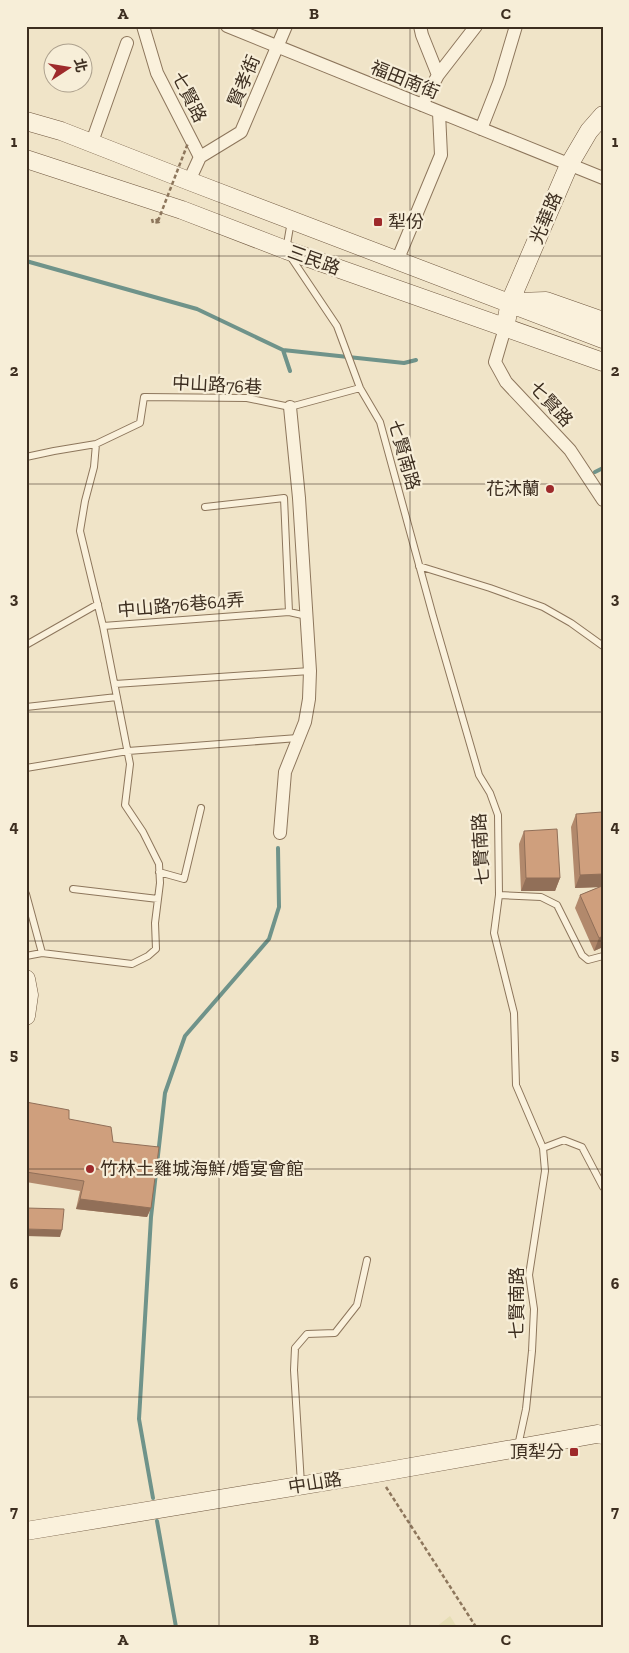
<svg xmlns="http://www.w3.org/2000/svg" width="629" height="1653" font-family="'Zilla Slab','Noto Sans TC',serif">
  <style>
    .farmland { fill: #e6deb5 }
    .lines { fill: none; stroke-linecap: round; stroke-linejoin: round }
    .stream { stroke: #6f938a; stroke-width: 4 }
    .lane-casing { stroke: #8d765c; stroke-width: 8 }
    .street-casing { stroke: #8d765c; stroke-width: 14 }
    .secondary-casing { stroke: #6f573f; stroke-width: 19 }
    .path { stroke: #8d765c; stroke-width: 2.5; stroke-dasharray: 4 2.5; stroke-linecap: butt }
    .lane { stroke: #faf1dc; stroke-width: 6 }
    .street { stroke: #faf1dc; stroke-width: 12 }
    .secondary { stroke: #faf1dc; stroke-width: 18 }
    .path-bridge { stroke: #8d765c; stroke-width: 2.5; stroke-dasharray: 4 2.5; stroke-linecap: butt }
    .wall { fill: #b2896c }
    .shaded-wall { fill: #916f58 }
    .building { fill: #cf9f7d; stroke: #916f58 }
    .grid { fill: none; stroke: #3d2e20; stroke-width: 1; stroke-opacity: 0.55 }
    .poi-dot { fill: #9e2a2b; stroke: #f7eed8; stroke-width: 2 }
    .labels { text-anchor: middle; stroke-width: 4.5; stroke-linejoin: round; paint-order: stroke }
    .street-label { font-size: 18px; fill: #3d2e20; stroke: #f7eed8 }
    .poi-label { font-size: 18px; fill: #3d2e20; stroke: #f7eed8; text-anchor: start }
    .neatline { fill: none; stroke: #3d2e20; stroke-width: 2 }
    .grid-label { font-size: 16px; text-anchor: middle; font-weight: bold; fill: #3d2e20 }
  </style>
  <rect width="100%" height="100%" fill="#f0e4c8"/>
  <path class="farmland" d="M450,1616l7,11h-21z"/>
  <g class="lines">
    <path class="stream" d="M26,261l171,48 86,41 7,21
      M283,350l121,13 12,-3
      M595,472l8,-4
      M153,1498l-14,-79 12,-202 14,-124 20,-57 84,-97 10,-32 -1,-59
      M157,1521l19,106"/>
    <defs>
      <path id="lane" d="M291,221l-5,29 51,76 23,62 20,34 53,194 46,159 11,18 8,22 1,80 -5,38 20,80 2,72 27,63 2,23 -16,104 5,34 -2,42 -6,58 -8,37
        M96,444l44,-21 4,-26 103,1 43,9 70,-19
        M26,457l28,-6 42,-7 -2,23 -9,34 -5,30 23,95 27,138 -5,41 18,27 16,32 1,19 -5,40 1,26 -8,7 -16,8 -90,-11 -16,-59
        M205,507l79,-9 5,114
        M419,566l71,22 53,19 28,16 32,23
        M103,626l186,-14 18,4
        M26,645l72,-41
        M115,684l195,-13
        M26,707l91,-10
        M26,768l102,-17 170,-13
        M159,872l25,7 17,-71
        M73,889l85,10
        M499,895l42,2 16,8 25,50 6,5 15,-4
        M26,956l16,-3
        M543,1148l21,-8 18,7 21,40
        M301,1484l-7,-114 1,-22 12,-14 28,-1 22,-28 10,-45"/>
      <path id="street" d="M143,26l14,47 43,84
        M227,26l376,152
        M420,26l2,9 16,40
        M422,105l16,-30 38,-49
        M481,129l18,-46 17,-57
        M92,142l35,-99
        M200,157l41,-25 45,-106
        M189,181l11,-24
        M397,261l44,-106 -2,-42
        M505,328l-10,34 11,20 64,68 33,50
        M280,833l5,-61 20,-50 4,-23 1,-28 -11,-173 -9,-91"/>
      <path id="secondary" d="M26,121l35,10 128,50 414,158
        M26,159l156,51 104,40 317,112
        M517,302l29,-1 57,20
        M505,328l5,-26 59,-137 20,-34 14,-16
        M26,979l3,16 -3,21
        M26,1531l351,-58 220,-39 6,1"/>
    </defs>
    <use href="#lane" class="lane-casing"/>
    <use href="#street" class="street-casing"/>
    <use href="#secondary" class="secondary-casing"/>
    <path class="path" d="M152,219l1,4 6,-1v-3l-5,2
      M386,1487l90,140"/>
    <use href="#lane" class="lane"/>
    <use href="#street" class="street"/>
    <use href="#secondary" class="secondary"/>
    <path class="path-bridge" d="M158,221l30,-78"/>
  </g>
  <path class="wall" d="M576,814l27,13v55l-1,4 1,1v60l-9,4 -19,-43 5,-13 19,-8 -24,1 -4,-61z
    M524,831l36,47 -5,13h-34l-2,-47z
    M26,1102l43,17 44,23 38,66 -4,9 -71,-8 4,-18 -54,-9z"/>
  <path class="shaded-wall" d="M603,874v8l-2,5 -26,1 5,-13z
    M526,878h34l-5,13h-34z
    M603,936v11l-9,4 5,-13z
    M80,1199l71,9 -4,9 -71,-8z
    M26,1229l36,1 -2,7 -34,-1z"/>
  <path class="building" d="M602,812l1,15v47l-23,1 -4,-61z
    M557,829l3,49h-34l-2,-47z
    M602,886l1,1v49l-4,2 -19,-43z
    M26,1102l43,8v9l42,8 2,15 46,5 -8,61 -71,-9 4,-18 -58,-9z
    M26,1208l38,1 -2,21 -36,-1z"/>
  <path class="grid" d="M219,26v1601M410,26v1601M26,256h577M26,484h577M26,712h577M26,941h577M26,1169h577M26,1397h577"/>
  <g class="poi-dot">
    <rect x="373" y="217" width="10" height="10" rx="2.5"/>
    <circle cx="550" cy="489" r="5"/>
    <circle cx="90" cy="1169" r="5"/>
    <rect x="569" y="1447" width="10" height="10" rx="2.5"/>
  </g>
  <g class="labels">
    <g class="street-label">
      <text transform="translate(405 80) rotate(22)" y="6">福田南街</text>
      <text transform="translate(244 81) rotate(-67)" y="6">賢孝街</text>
      <text transform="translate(189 97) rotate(63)" y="6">七賢路</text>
      <text transform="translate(546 218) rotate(-67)" y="6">光華路</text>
      <text transform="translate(314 260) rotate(20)" y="6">三民路</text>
      <text transform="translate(217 385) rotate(3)" y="6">中山路76巷</text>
      <text transform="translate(551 404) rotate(47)" y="6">七賢路</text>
      <text transform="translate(404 455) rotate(74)" y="6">七賢南路</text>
      <text transform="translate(181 605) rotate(-5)" y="6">中山路76巷64弄</text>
      <text transform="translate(481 849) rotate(-93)" y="6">七賢南路</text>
      <text transform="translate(517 1303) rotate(-90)" y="6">七賢南路</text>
      <text transform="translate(315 1483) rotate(-9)" y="6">中山路</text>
    </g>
    <g class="poi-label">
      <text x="388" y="228">犁份</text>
      <text x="540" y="495" text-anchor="end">花沐蘭</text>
      <text x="100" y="1175">竹林土雞城海鮮/婚宴會館</text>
      <text x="564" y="1458" text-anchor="end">頂犁分</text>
    </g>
  </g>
  <rect width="629" height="1653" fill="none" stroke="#f7eed8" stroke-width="55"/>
  <g transform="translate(68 68) rotate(78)"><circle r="24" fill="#f7eed8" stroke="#ada18e"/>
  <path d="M0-4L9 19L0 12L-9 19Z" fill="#9e2a2b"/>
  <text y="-8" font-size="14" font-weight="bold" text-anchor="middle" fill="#3d2e20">北</text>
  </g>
  <rect x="28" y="28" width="574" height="1598" class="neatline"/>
  <g class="grid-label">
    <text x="123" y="19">A</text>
    <text x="314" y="19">B</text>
    <text x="506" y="19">C</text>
    <text x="14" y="147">1</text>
    <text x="615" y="147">1</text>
    <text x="14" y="376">2</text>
    <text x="615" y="376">2</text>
    <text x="14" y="604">3</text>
    <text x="615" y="604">3</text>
    <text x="14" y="832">4</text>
    <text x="615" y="832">4</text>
    <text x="14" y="1060">5</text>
    <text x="615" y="1060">5</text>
    <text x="14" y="1289">6</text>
    <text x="615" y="1289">6</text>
    <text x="14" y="1517">7</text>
    <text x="615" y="1517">7</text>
    <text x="123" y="1645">A</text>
    <text x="314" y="1645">B</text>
    <text x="506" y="1645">C</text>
  </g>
</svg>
